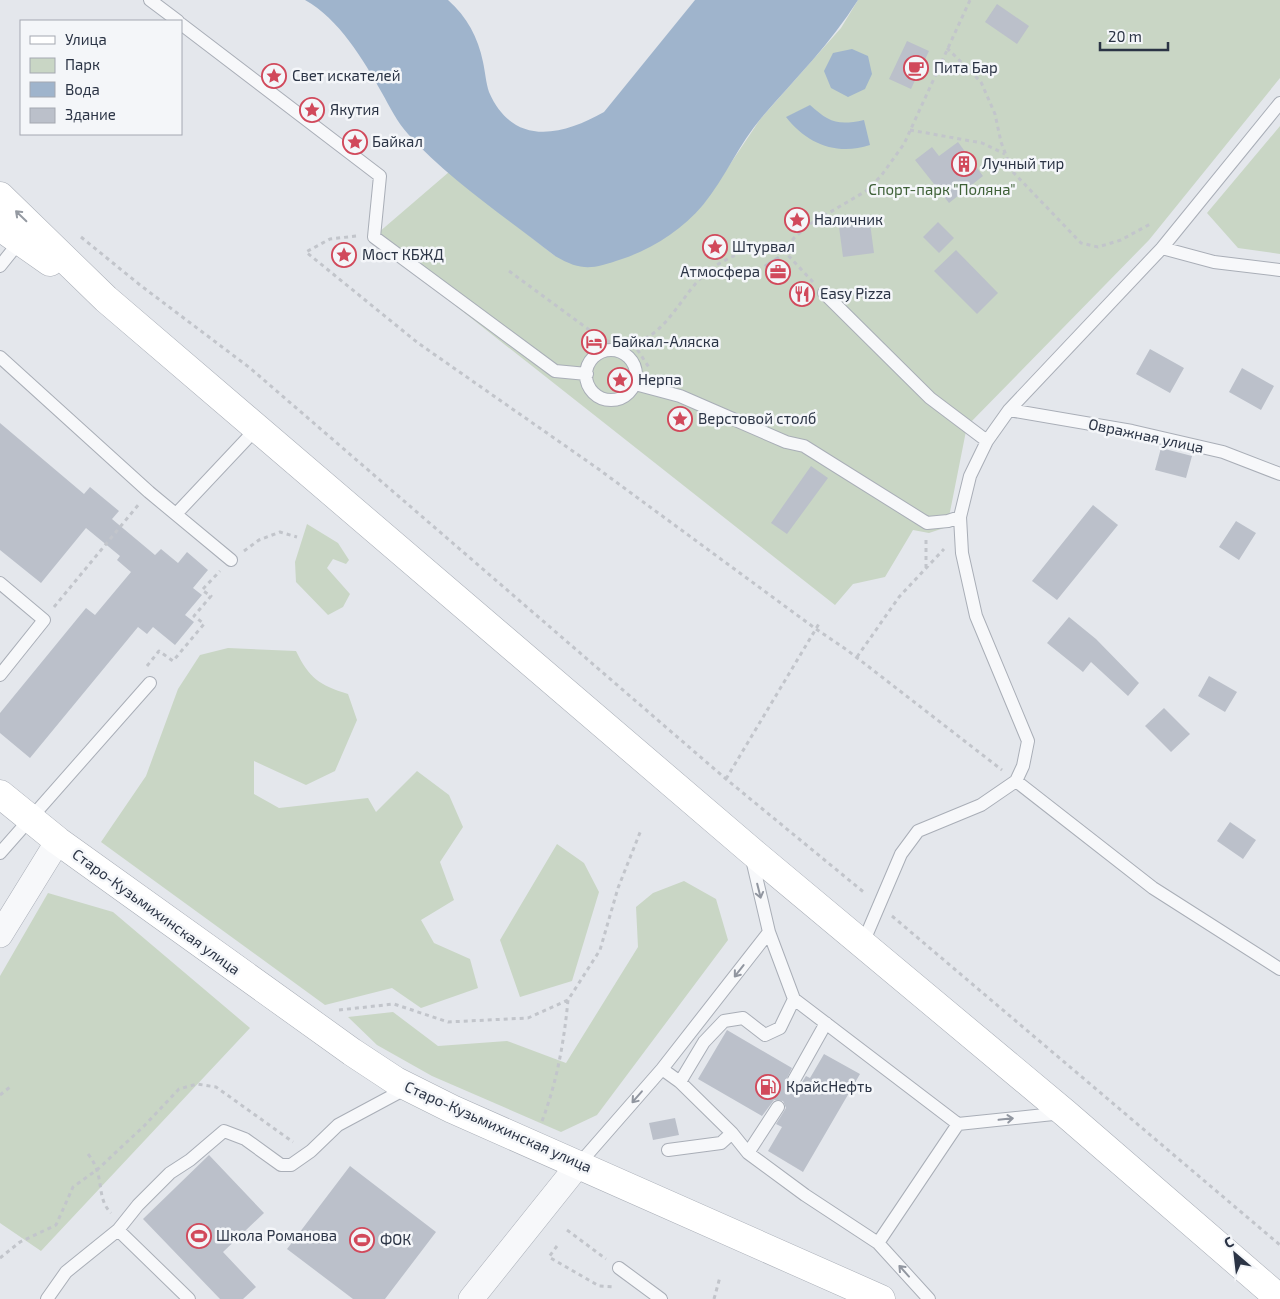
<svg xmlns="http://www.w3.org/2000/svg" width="1280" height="1299" font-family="'Exo 2',sans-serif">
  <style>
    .green { fill: #c9d6c5 }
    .water { fill: #9fb4cc }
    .building { fill: #bbc0ca }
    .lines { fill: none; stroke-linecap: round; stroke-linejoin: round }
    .lane-casing { stroke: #a9aeb7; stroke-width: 14 }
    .street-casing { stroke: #a9aeb7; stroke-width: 26 }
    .secondary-casing { stroke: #a9aeb7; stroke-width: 29 }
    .path { stroke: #c2c5cb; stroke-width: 3; stroke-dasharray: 4 4; stroke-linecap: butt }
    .lane { stroke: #f7f8fa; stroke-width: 12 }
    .street { stroke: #f7f8fa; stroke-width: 25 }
    .secondary { stroke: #fff; stroke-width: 28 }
    .oneway { stroke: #959aa2 }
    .oneway2 { stroke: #9196a0 }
    .labels { text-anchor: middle; stroke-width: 5; stroke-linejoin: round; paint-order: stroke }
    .poi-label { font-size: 15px; fill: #2b3445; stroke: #f4f6f9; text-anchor: start }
    .park-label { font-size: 15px; fill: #3f6138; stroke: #f4f6f9 }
    .street-label { font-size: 15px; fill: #2b3445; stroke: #f4f6f9 }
  </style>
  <rect width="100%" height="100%" fill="#e4e7ec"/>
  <path class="green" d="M858,0h422v78l-131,162 -182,186 -20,101 -18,6 -16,-3 -28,47 -32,7 -18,21 -464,-366 78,-67 106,84 147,-50 59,-88 80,-90z
    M1280,126v128l-42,-6 -31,-35z
    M307,524l31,19 11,17 -3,4 -13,-5 -6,9 23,26 -7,13 -15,8 -32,-33 -1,-20z
    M228,648l68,3c13,27 23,34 52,43l9,26 -22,51 -29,14 -52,-24v33l25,14 89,-10 8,14 41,-41 32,24 14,32 -23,35 14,38 -33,20 13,23 36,16 8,29 -57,20 -29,-20 -67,17 -224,-163 45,-66 32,-87 22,-34z
    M557,844l27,19 15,29 -27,89 -52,16 -20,-57z
    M684,881l32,18 12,41 -131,175 -36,17 -129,-56 -55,-31 -29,-28 45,-5 45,34 69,-5 59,22 72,-116 -2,-40 17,-14z
    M48,893l65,19 137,116 -209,223 -41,-28v-247z"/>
  <path class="water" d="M305,0h143c19,17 30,37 35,62 2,9 3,21 6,30 24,55 73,44 115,20l91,-112h163c-27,43 -63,79 -96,117 -23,27 -37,61 -59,88 -21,25 -51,44 -81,54 -30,10 -39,13 -67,-3 -48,-38 -106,-76 -147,-122 -11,-12 -18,-27 -26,-41 -19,-34 -43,-74 -77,-93z
    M852,49l16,7 4,18 -7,15 -17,8 -17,-9 -7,-17 9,-18z
    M810,105c19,17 27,21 54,15l6,25c-33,11 -63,-1 -84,-28z"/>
  <path class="building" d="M997,4l32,22 -12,18 -32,-22z
    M907,41l22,10 -18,38 -22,-10z
    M958,142l25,34 -34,27 -34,-43 17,-13 7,9z
    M938,222l16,16 -15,15 -16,-16z
    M870,223l4,30 -31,4 -4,-30z
    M956,250l42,43 -21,21 -43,-43z
    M778,256l13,20 -14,9 -13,-20z
    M1150,349l34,19 -14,25 -34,-19z
    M1242,368l32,18 -13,24 -32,-18z
    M0,423l84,71 6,-7 29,24 -7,8 43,36 6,-6 17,14 9,-11 21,18 -15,18 9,7 -17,20 9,7 -19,23 -22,-18 -6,7 -9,-7 -108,131 -30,-25v-20l86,-105 9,7 36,-43 -14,-12 3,-4 -34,-28 -45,55 -41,-33z
    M1161,448l31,8 -6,22 -31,-8z
    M811,466l17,12 -41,56 -16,-11z
    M1093,505l25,20 -61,75 -25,-19z
    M1236,521l20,12 -17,27 -20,-13z
    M1069,617l27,22 43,44 -11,13 -37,-34 -8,10 -36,-29z
    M1209,676l28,16 -12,20 -27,-16z
    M1164,708l26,26 -19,18 -26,-26z
    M1230,822l26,18 -13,19 -26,-18z
    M727,1030l65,38 -6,12 4,7h9l7,-11 4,2 14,-24 36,20 -57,98 -35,-21 14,-24 -6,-3 10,-16 -3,-7 -9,-1 -12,16 -64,-37z
    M675,1118l4,17 -26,5 -4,-17z
    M209,1155l55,58 -41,39 33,35 -13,12h-23l-77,-80z
    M350,1166l86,66 -51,67h-32l-66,-50z"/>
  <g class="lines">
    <defs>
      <path id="lane" d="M150,0l28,21
        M181,24l199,152 -6,61 181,134 32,3
        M1162,248l52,14 66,8
        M0,266l20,-25
        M824,293l106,105 57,43
        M586 375a25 25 0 1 1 50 0a25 25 0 1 1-50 0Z
        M0,357l149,135 82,68
        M635,384l45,12 106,46 18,4 123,77 21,-2 12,-4
        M1009,410l123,21 91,21 57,22
        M176,514l81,-86
        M0,583l44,37 -44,55
        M1016,781l137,107 127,81
        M0,853l150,-170
        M751,855l18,77 25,67 164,125 105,-11
        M863,943l38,-89 17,-23 63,-26 35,-24 7,-15 5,-25 -52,-125 -14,-63 -2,-36 10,-41 17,-35 22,-31 153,-162 118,-145
        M662,1069l18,13 52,51 16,20 57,42 73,48 80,-119
        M794,1080l32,-57
        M680,1082l24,-40 20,-21 19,-3 22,17 15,-7 14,-29
        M668,1150l53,-7 11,-10
        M748,1153l30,-46
        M579,1164l83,-95 107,-137
        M118,1230l71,69
        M878,1243l51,56
        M619,1268l42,31
        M47,1299l19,-27 52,-42 20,-25 32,-32 20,-13 34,-29 21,8 36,26h10l20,-14 27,-26 69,-37"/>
      <path id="street" d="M0,935l58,-94
        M471,1299l108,-135"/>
      <path id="secondary" d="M0,196l106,103 644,551 315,263 215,186
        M0,227l50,35
        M0,794l58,47 294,211 44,29 56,28 429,190"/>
    </defs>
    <use href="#lane" class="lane-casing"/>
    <use href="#street" class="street-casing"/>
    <use href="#secondary" class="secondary-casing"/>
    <path class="path" d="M947,48l34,34 14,32 6,28 11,29 69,72 17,4 23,-7 31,-17
      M910,130l72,13 23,11
      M356,236l-26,3 -24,13 112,91 179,125 219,161 31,21 155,120
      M81,237l59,48 110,83 476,411 140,115
      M509,271l94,69c12,3 25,7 37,1 29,-12 42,-46 64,-66 9,-9 21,-15 32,-20 19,-10 28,-11 48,-4
      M813,282l-29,-31 10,-13 16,-14 56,-33 15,-15 23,-32 66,-144
      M633,343l17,26
      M244,551l15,-11 21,-8 17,5
      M926,568v-29
      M54,607l85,-103
      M857,657l42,-60 45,-48
      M147,666l12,-15 14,10 31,-37 -10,-8 17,-20 -9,-6 18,-19
      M726,779l94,-157
      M892,916l388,329
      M339,1010l55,-6 54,18 80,-4 40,-18 32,-50 18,-62 23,-58
      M0,1095l10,-8
      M542,1121c15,-39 22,-79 26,-121
      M88,1154c18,22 7,43 23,59
      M567,1230l39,29
      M557,1246l-8,11 50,29 16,1
      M0,1258l20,-16 36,-17 17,-38 25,-18 46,-43 35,-37 18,-5 19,3 77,55
      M714,1299l6,-22"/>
    <use href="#lane" class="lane"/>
    <use href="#street" class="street"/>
    <use href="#secondary" class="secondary"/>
  </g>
  <defs><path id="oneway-shaft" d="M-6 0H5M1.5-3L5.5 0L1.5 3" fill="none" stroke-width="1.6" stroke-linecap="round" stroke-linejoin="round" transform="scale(1.25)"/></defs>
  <use class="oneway" href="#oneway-shaft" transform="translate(21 216) rotate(-136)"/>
  <g class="oneway2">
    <use href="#oneway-shaft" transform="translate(759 891) rotate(76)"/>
    <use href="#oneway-shaft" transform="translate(739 971) rotate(128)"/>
    <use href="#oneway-shaft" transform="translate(637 1097) rotate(131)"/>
    <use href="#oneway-shaft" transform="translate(1006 1119) rotate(-6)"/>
    <use href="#oneway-shaft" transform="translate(904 1271) rotate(-132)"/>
  </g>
  <defs>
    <symbol id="cafe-ring" viewBox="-11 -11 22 22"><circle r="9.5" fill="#f4f6f9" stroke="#d1495b" stroke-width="1.5"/><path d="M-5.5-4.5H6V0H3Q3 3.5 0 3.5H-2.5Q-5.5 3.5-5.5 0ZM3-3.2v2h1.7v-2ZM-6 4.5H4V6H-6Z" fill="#d1495b"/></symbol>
    <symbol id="sight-ring" viewBox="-11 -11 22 22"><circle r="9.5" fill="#f4f6f9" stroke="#d1495b" stroke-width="1.5"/><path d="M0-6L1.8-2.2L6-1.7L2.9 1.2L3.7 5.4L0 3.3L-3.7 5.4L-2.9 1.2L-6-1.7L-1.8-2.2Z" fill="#d1495b"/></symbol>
    <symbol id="building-ring" viewBox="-11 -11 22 22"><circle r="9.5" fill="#f4f6f9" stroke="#d1495b" stroke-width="1.5"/><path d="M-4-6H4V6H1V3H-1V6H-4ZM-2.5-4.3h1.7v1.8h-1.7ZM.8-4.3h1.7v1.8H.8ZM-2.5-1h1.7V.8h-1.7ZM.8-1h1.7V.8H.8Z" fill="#d1495b"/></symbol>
    <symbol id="office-ring" viewBox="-11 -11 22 22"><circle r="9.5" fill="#f4f6f9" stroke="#d1495b" stroke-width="1.5"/><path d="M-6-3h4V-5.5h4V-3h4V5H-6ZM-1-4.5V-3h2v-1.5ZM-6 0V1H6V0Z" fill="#d1495b"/></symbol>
    <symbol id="restaurant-ring" viewBox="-11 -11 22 22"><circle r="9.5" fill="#f4f6f9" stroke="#d1495b" stroke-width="1.5"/><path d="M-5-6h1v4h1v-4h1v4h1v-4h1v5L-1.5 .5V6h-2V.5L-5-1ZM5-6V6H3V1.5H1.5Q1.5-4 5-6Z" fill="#d1495b"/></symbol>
    <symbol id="hotel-ring" viewBox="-11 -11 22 22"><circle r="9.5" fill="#f4f6f9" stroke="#d1495b" stroke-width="1.5"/><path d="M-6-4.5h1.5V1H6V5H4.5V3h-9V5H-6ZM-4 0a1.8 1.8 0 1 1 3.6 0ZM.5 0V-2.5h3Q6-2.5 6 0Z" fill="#d1495b"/></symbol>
    <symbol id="fuel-ring" viewBox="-11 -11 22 22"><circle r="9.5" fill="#f4f6f9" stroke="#d1495b" stroke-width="1.5"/><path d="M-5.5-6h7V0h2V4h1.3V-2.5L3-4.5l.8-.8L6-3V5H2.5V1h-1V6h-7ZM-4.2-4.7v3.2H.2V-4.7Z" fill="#d1495b"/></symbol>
    <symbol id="stadium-ring" viewBox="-11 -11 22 22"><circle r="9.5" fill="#f4f6f9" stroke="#d1495b" stroke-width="1.5"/><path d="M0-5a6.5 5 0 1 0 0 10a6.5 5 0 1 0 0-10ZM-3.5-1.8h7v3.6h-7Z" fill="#d1495b"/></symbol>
  </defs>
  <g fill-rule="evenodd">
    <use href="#cafe-ring" x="902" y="54" width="28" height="28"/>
    <use href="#sight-ring" x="260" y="62" width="28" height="28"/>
    <use href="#sight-ring" x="298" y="96" width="28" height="28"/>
    <use href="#sight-ring" x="341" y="128" width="28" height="28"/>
    <use href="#building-ring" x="950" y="150" width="28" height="28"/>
    <use href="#sight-ring" x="783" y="206" width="28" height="28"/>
    <use href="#sight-ring" x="701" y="233" width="28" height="28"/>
    <use href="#sight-ring" x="330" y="241" width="28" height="28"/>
    <use href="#office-ring" x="764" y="258" width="28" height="28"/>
    <use href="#restaurant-ring" x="788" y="280" width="28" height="28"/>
    <use href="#hotel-ring" x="580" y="328" width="28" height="28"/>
    <use href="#sight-ring" x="606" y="366" width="28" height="28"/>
    <use href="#sight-ring" x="666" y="405" width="28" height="28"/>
    <use href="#fuel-ring" x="754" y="1073" width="28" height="28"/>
    <use href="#stadium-ring" x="185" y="1222" width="28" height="28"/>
    <use href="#stadium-ring" x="348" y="1226" width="28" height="28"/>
  </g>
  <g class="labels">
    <g class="poi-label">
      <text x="934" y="73">Пита Бар</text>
      <text x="292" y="81">Свет искателей</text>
      <text x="330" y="115">Якутия</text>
      <text x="372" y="147">Байкал</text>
      <text x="982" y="169">Лучный тир</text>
      <text x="814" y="225">Наличник</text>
      <text x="732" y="252">Штурвал</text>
      <text x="362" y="260">Мост КБЖД</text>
      <text x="760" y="277" text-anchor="end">Атмосфера</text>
      <text x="820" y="299">Easy Pizza</text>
      <text x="612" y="347">Байкал-Аляска</text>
      <text x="638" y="385">Нерпа</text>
      <text x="698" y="424">Верстовой столб</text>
      <text x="786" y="1092">КрайсНефть</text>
      <text x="216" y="1241">Школа Романова</text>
      <text x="380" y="1245">ФОК</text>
    </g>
    <g class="park-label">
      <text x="942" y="195">Спорт-парк "Поляна"</text>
    </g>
    <g class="street-label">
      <text transform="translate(1146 436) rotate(12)" y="5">Овражная улица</text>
      <text transform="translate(156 912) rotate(36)" y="5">Старо-Кузьмихинская улица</text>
      <text transform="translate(498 1127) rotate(24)" y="5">Старо-Кузьмихинская улица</text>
    </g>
  </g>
  <rect x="20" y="20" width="162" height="115" fill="#f4f6f9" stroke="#a4a8b1"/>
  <rect x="30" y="36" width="25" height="8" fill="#ffffff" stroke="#a4a8b1"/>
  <text x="65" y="45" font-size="15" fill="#2b3445">Улица</text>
  <rect x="30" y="58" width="25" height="15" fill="#c9d6c5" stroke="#a4a8b1"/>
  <text x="65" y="70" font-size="15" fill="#2b3445">Парк</text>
  <rect x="30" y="82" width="25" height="15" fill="#9fb4cc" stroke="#a4a8b1"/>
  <text x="65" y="95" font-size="15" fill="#2b3445">Вода</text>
  <rect x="30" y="108" width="25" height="15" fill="#bbc0ca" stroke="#a4a8b1"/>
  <text x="65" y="120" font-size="15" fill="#2b3445">Здание</text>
  <g transform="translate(1235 1254) rotate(332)" stroke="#f4f6f9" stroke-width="4" paint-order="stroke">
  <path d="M0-4L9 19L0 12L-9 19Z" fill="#2b3445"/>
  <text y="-8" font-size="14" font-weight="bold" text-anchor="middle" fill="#2b3445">С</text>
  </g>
  <path d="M1100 42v8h68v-8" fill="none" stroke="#2b3445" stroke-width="2.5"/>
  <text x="1108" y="42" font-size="15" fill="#2b3445" stroke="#f4f6f9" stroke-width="4" paint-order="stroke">20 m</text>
</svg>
